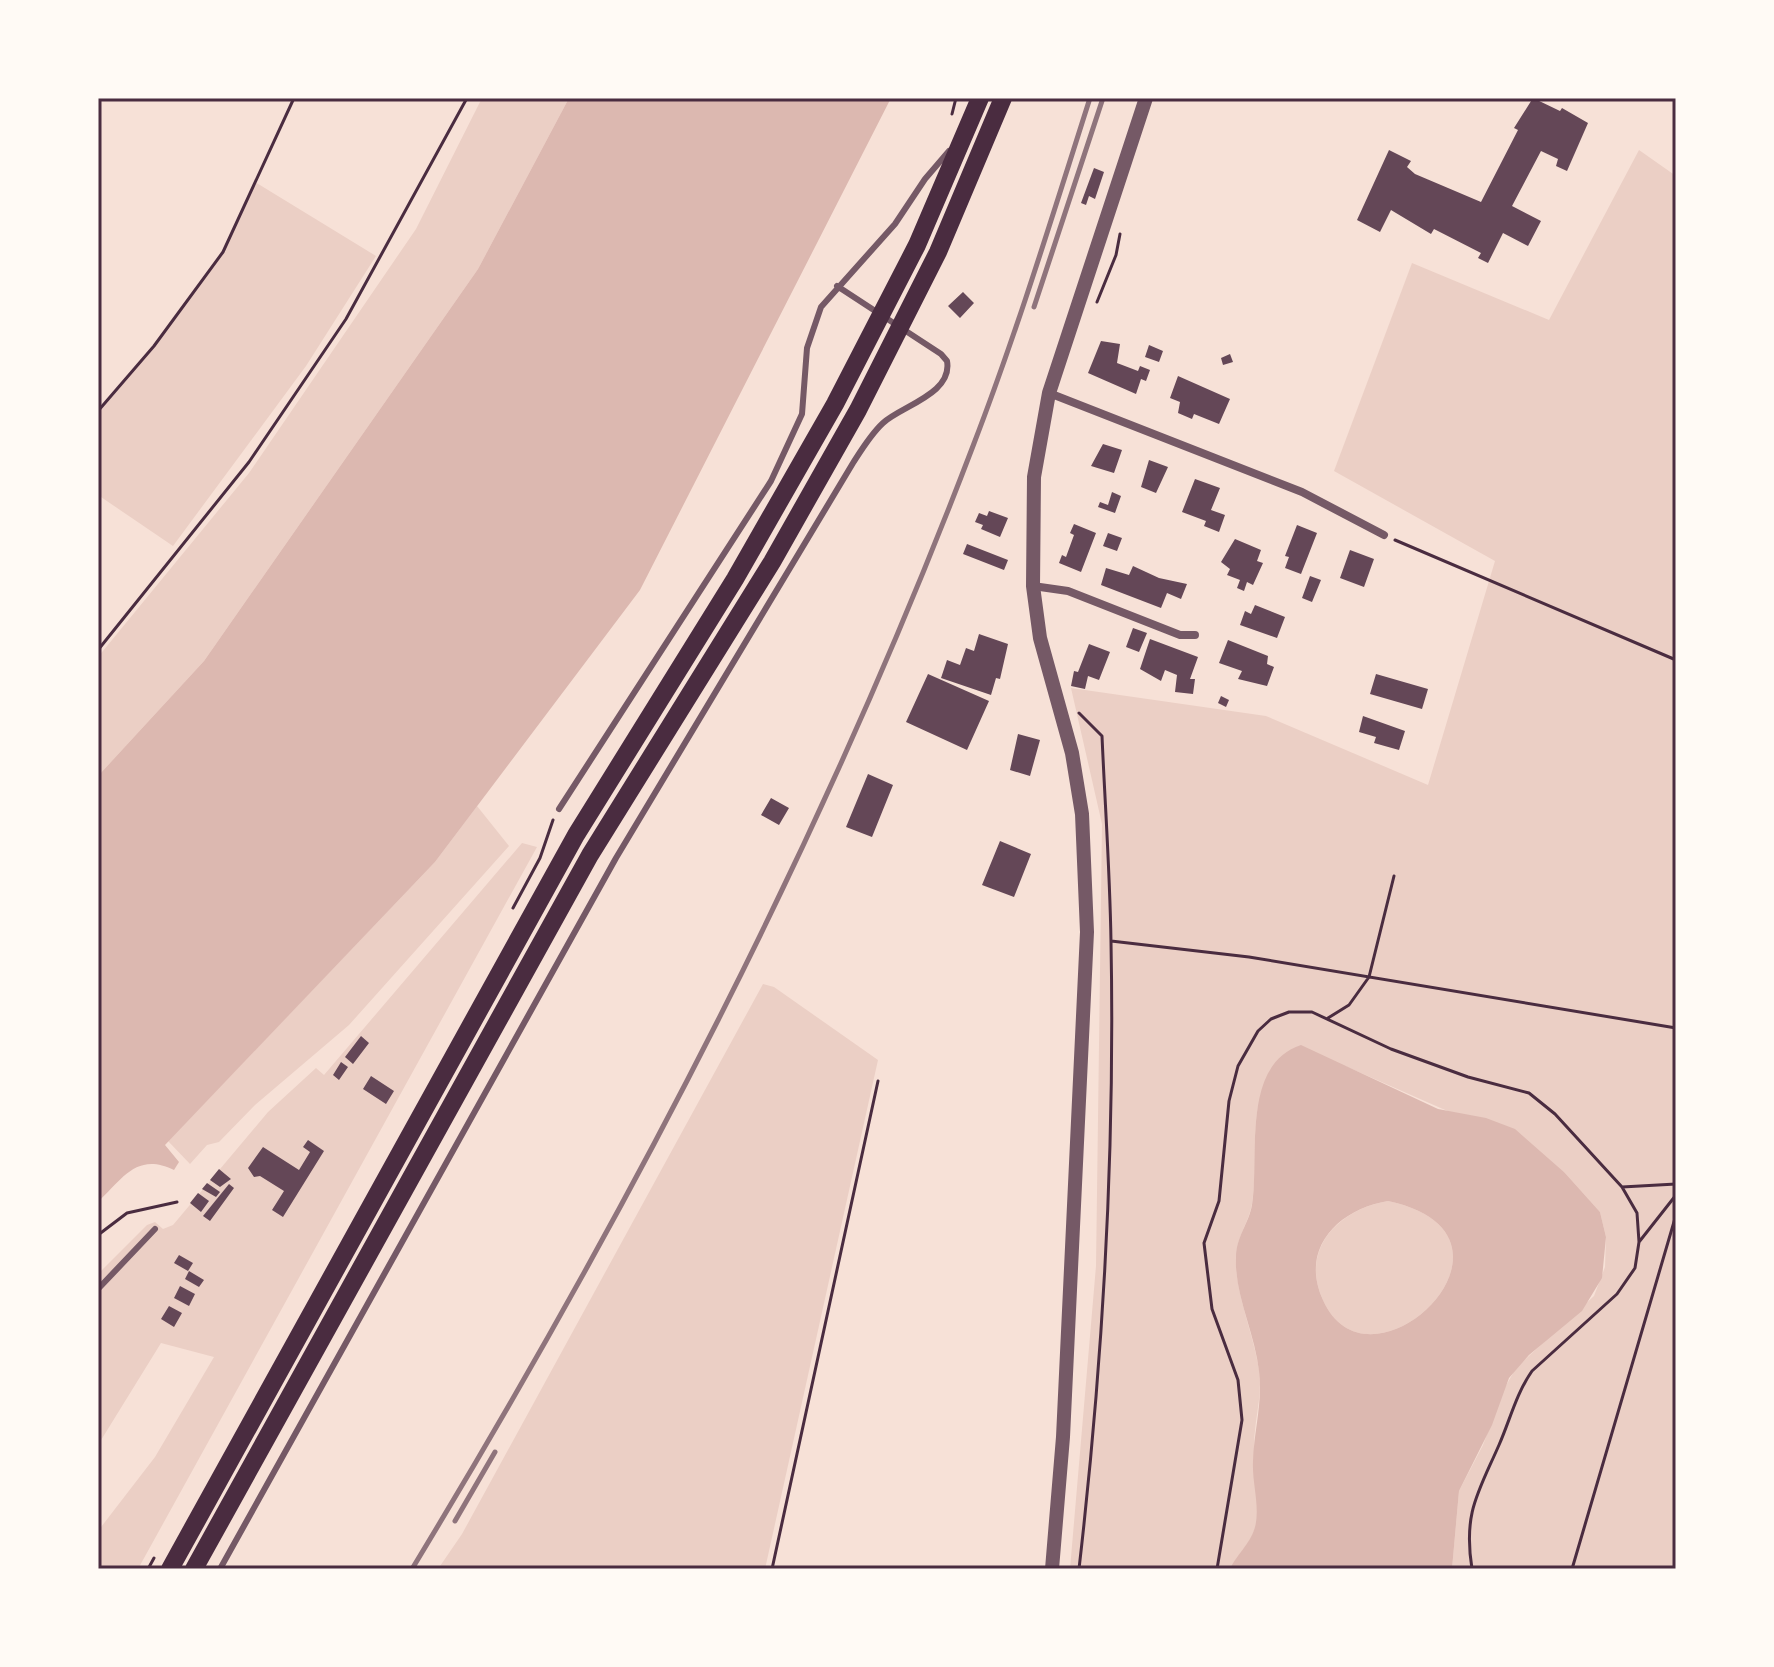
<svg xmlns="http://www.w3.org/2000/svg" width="1774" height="1667" font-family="Helvetica,sans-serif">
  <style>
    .green { fill: #ebcfc5 }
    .water { fill: #dcb8b0; fill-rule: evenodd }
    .building { fill: #644757 }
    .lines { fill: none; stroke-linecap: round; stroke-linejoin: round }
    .path { stroke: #4a2c40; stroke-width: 3 }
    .service { stroke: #755966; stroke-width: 6 }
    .minor { stroke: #755966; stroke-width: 8 }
    .tertiary { stroke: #755966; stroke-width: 14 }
    .primary { stroke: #4a2c40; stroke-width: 18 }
    .rail { stroke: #8f747c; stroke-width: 5 }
    .neatline { fill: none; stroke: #4a2c40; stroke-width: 3 }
  </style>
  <rect width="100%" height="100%" fill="#f7e1d7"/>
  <path class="green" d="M482,98h87l-91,171 -274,392 -106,115v-119l151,-184 167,-244z
    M1639,150l37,26v1393h-224l7,-78 24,-46 21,-56 12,-21 78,-72 11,-29 1,-30 -6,-25 -35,-39 -113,-60 -107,-47 -87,40c-6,33 -1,66 -6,98 -3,18 -15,32 -16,52 -2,34 18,79 23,114 3,22 -2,40 -4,61 -4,28 7,73 0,97 -5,17 -18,26 -25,41h-160l26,-303 6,-442 -31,-136 195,28 162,69 67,-224 -161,-90 78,-208 137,57z
    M255,182l121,74 -70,110 -133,180 -75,-51v-84l56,-65 69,-94z
    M477,806l32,40 -160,179 -94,80 -36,37 -12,3 -17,19 -22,-23 267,-279z
    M522,843l15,4 -399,722h-40v-38l57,-74 59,-100 -53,-14 -63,102v-171l49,-49 8,-3 8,7 10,-4 95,-113 48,-44 8,7z
    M763,984l11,3 104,73 -113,509h-327l24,-35z
    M1388,1201c159,34 -18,205 -65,99 -24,-52 17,-91 65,-99z"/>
  <path class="water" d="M569,98h322l-251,492 -205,272 -270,283 14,17 -5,8c-37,-18 -51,8 -76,32v-426l106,-115 274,-392z
    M1301,1045l137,64 48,9 29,11 50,44 35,39 6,25 -4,41 -20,33 -53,44 -20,23 -17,47 -33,66 -7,78h-222c8,-17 23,-27 26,-47 3,-20 -4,-40 -3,-61 1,-31 10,-59 6,-90 -4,-38 -25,-77 -23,-114 0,-20 13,-34 16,-52 8,-46 -12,-140 49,-160zM1388,1201c159,34 -18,205 -65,99 -24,-52 16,-91 65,-99z"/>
  <path class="building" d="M1533,98l27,13 2,-3 26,15 -21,48 -11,-5 2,-7 -17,-8 -29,55 29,15 -13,25 -25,-13 -15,30 -10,-5 3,-5 -47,-24 -3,5 -40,-24 -11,22 -23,-12 32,-70 22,11 -4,6 8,7 66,28 37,-72 -4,-2z
    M1094,168l10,4 -9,27 -6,-3 -3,9 -5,-2z
    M963,292l11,11 -14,15 -12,-12z
    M1101,341l19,3 -3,19 21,8 2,-5 10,4 -4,11 -5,-2 -5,15 -48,-21z
    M1149,345l14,6 -4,11 -14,-5z
    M1230,354l3,8 -10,3 -2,-7z
    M1178,376l52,23 -11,25 -25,-10 -2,5 -14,-6 2,-11 -10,-4z
    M1103,444l19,6 -8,23 -23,-7z
    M1149,460l19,7 -12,26 -15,-6z
    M1195,479l25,9 -9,22 14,5 -6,17 -15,-6 2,-5 -24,-9z
    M1112,492l9,4 -6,17 -17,-6 2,-5 8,3z
    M989,511l19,7 -8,19 -19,-8 2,-4 -8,-3 4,-9 8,3z
    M1074,524l22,9 -15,39 -22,-9 3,-8 4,2 8,-22 -4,-2z
    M1297,525l20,8 -16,41 -16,-6 4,-11 -4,-1z
    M1108,533l14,5 -5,13 -14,-5z
    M1235,539l26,11 -4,11 6,2 -10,22 -6,-3 -3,9 -7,-3 3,-8 -13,-5 3,-6 -9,-7z
    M967,544l41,16 -4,10 -41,-16z
    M1350,550l24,9 -10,28 -24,-9z
    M1133,566l26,12 28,6 -6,15 -14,-6 -6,15 -60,-23 5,-17 23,7z
    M1310,576l11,4 -9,22 -10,-4z
    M1255,605l30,12 -8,21 -37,-13 5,-14 6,3z
    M1133,628l14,5 -8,19 -13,-5z
    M979,634l29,10 -8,35 -4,-1 -5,17 -50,-17 6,-18 13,5 6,-17 8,3z
    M1150,639l48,18 -8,22h5l-2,15 -18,-2 2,-17 -12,-5 -4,11 -21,-12z
    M1228,640l40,16 -1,8 7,3 -7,19 -29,-7 4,-8 -23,-8z
    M1089,644l21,8 -11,28 -11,-4 -3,13 -14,-3 3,-15 4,1z
    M928,674l61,27 -22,49 -61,-28z
    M1376,674l52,15 -6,20 -52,-15z
    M1221,696l8,4 -3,7 -8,-4z
    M1363,716l42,15 -6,19 -25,-7 2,-6 -17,-5z
    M1018,734l22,6 -10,36 -20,-6z
    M868,774l25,11 -21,52 -26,-10z
    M771,798l18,10 -10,17 -18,-10z
    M1000,841l31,13 -17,43 -32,-12z
    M361,1036l8,7 -16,21 -8,-7z
    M341,1062l7,5 -9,13 -6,-5z
    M371,1076l23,15 -8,13 -23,-15z
    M308,1140l16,11 -41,66 -11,-7 12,-19 -24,-15 -6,1 -6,-9 15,-21 36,23 11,-18 -7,-5z
    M219,1169l12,10 -11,8 -10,-7z
    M207,1183l13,9 -4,5 -14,-8z
    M229,1184l5,4 -24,33 -7,-5z
    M198,1193l11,8 -8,11 -11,-9z
    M179,1255l14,8 -5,8 -14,-8z
    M189,1271l15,9 -5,7 -14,-8z
    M180,1286l15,8 -6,12 -15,-8z
    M169,1306l13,7 -8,14 -13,-8z"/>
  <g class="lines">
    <path class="path" d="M952,114l4,-16
      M1097,302l19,-47 4,-21
      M98,411l56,-65 69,-94 71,-154
      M1395,540l281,120
      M98,650l151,-188 97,-143 121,-221
      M513,908l27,-50 13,-38
      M1111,941l138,16 427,71
      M1328,1018l21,-13 20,-28 25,-101
      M1622,1187l54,-3
      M98,1235l29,-22 50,-11
      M1639,1242l37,-47
      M148,1569l6,-11
      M772,1569l106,-488
      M1079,1569c24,-208 36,-418 32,-627 -1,-69 -6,-137 -9,-206l-23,-23
      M1217,1569l25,-149 -4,-40 -26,-71 -8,-66 15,-42 10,-100 9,-35 20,-35 13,-12 18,-7h23l79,37 77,28 61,16 26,21 67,73 15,26 2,29 -4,26 -18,26 -85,77c-16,23 -22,49 -33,74 -21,48 -36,68 -27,124
      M1572,1569l104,-354"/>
    <path class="service" d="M559,809l212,-328 31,-67 5,-66 14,-41 74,-83 30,-45 24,-28
      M98,1289l57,-60
      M220,1569l396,-711 237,-395c9,-14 18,-29 30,-40 18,-17 70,-29 64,-62l-6,-7 -104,-68"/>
    <path class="minor" d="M1049,393l253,99 82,43
      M1033,586l35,5 112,44h15"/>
    <path class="tertiary" d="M1052,1569l11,-132 24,-505 -5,-118 -10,-61 -32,-115 -7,-52 1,-109 15,-84 97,-295"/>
    <path class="primary" d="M170,1569l406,-734 159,-256 100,-175 82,-159 63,-147
      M194,1569l396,-714 182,-293 86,-152 80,-158 65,-154"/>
    <path class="rail" d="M1034,307l69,-209
      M455,1521l40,-69
      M412,1569c218,-360 411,-729 561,-1123 44,-114 80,-232 117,-348"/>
  </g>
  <rect width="1774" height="1667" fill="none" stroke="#fffaf5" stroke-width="200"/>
  <rect x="100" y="100" width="1574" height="1467" class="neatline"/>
</svg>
